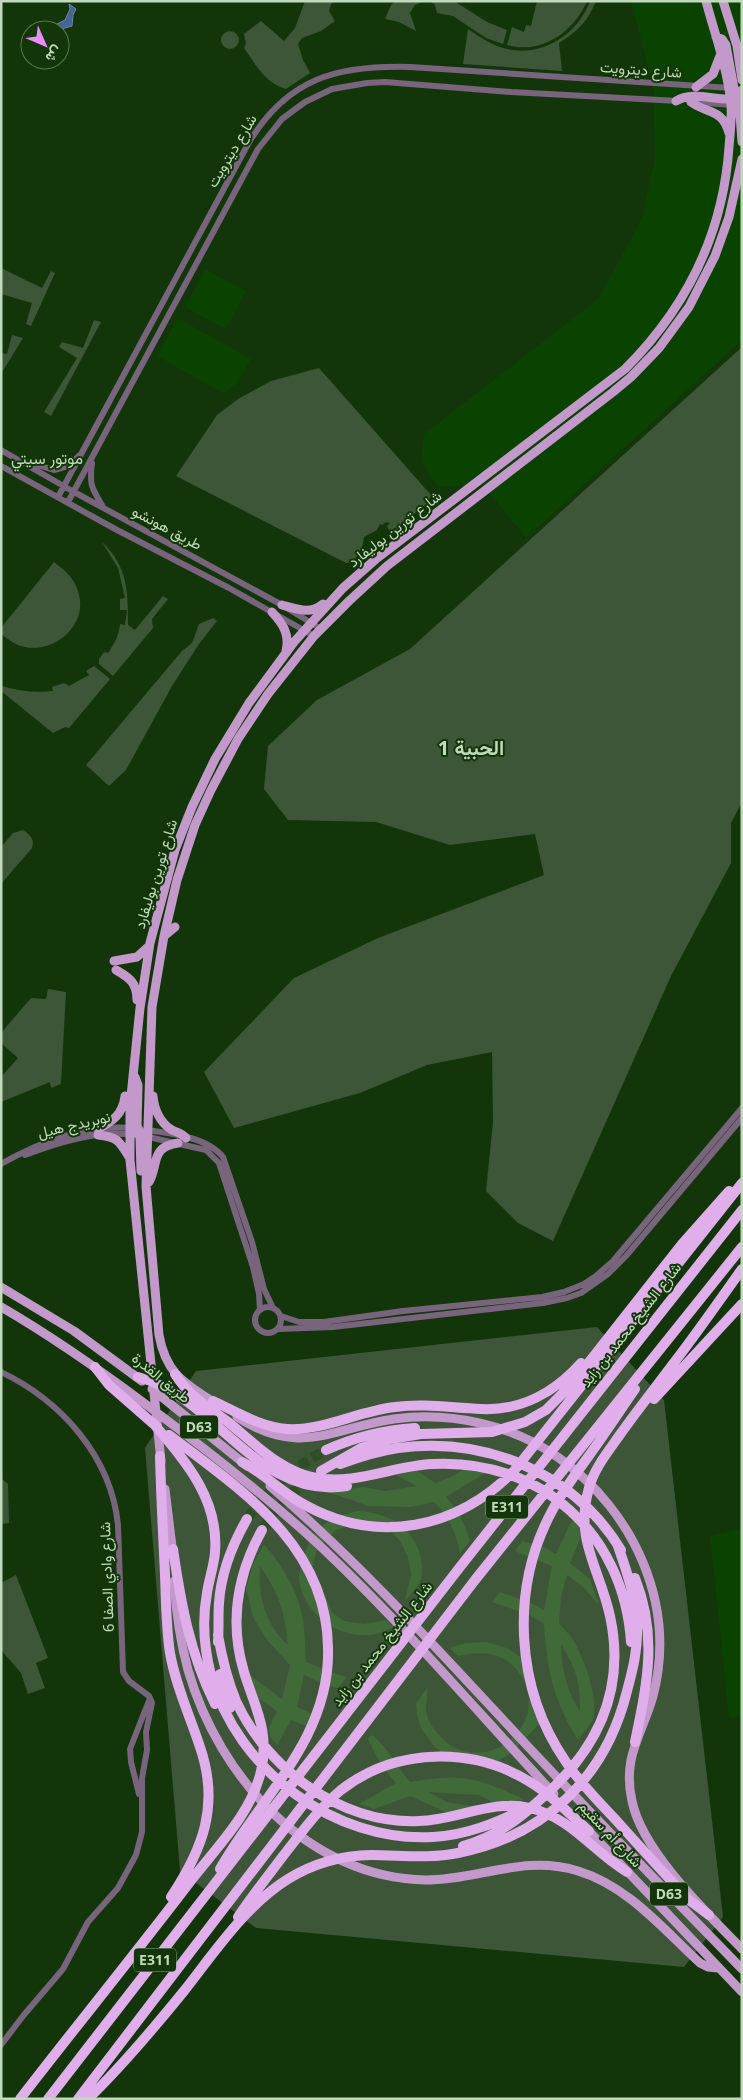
<svg xmlns="http://www.w3.org/2000/svg" width="743" height="2100" font-family="'Noto Sans',Vazirmatn,sans-serif">
  <style>
    .built { fill: #0a4200 }
    .green { fill: #3d5637 }
    .forest { fill: #416a39; fill-rule: evenodd }
    .water { fill: #466497; stroke: #6b87a2 }
    .lines { fill: none; stroke-linecap: round; stroke-linejoin: round }
    .highway-tunnel { stroke: #2c4f25; stroke-width: 10; stroke-dasharray: 10 5; stroke-linecap: butt }
    .minor { stroke: #78647c; stroke-width: 6 }
    .major { stroke: #c399cc; stroke-width: 9 }
    .highway { stroke: #e1aeec; stroke-width: 10 }
    .labels { text-anchor: middle; stroke-width: 4; stroke-linejoin: round; paint-order: stroke }
    .shield { fill: #12360a; stroke: #8ca986; stroke-width: 1 }
    .shield-label { font-size: 14px; font-weight: bold; fill: #c0dabb }
    .street-label { font-size: 15px; fill: #c0dabb; stroke: #12360a }
    .neighbourhood-label { font-size: 16px; fill: #c0dabb; stroke: #12360a }
    .district-label { font-size: 20px; font-weight: bold; fill: #c0dabb; stroke: #12360a }
  </style>
  <rect width="100%" height="100%" fill="#12360a"/>
  <path class="built" d="M631,1h111v339l-216,198 -43,-53 -45,2 -17,-26 3,-27 174,-135 43,-79 14,-61 -1,-69z
    M205,269l41,22 -20,38 -41,-22z
    M178,318l73,41 -13,23 -14,12 -67,-38z
    M742,1528v188l-13,2 -19,-182z"/>
  <path class="green" d="M305,1h30l-4,3 -2,7 6,10 -14,10 -19,7 -4,6 5,16 7,13 -24,16c-21,-6 -30,-24 -42,-41l2,-4 -2,-10 17,-13 23,20 11,-13z
    M395,1h29l-9,4 -5,8 6,18 -17,-9 -14,-3 6,-14z
    M430,1h24l33,21 20,8 -4,14 -17,-6 -33,-22 -16,-3 -2,-8z
    M537,1h50c-13,31 -46,54 -80,44l5,-18 12,5 2,-7 5,1z
    M590,1h6c-8,20 -19,31 -37,42l3,28 -99,-7 5,-35c13,9 28,19 45,21 33,5 66,-18 77,-49z
    M221 40a9 9 0 1 1 18 0a9 9 0 1 1-18 0Z
    M1,268l41,20 9,-17 4,2 -24,53 -5,-2 6,-21 -31,-9z
    M94,320l7,2 -50,94 -7,-4 33,-54 -18,-11 3,-5 21,6z
    M12,335l11,3 -22,36v-21l6,1z
    M742,347v455l-11,21v40l-60,113 -118,265 -35,-18 -32,-32 7,-69 -1,-70 -65,13 -67,28 -126,35 -30,-56 90,-94 84,-40 166,-63 -9,-41 -85,11 -74,-23 -88,-2 -24,-31 4,-43 49,-46 93,-51z
    M319,368l112,127 -3,8 -22,17 -2,5 -9,8h-4l-4,-7 3,-3 -4,-1 -4,3 -2,-1 -3,6 -13,7 -2,12 -9,13 -7,1 -170,-87 41,-61 21,-16 33,-18z
    M102,542c26,25 26,49 26,83l7,5 28,-34 5,3 -16,20 1,9 -40,48 -14,-12v-5l5,-7 4,1c6,-9 11,-17 12,-29l5,1 2,-15h-7v-11l5,-1 -7,-30z
    M54,562c12,9 22,18 25,33 8,31 -25,58 -54,52 -9,-1 -17,-8 -24,-13v-6z
    M213,618l4,3 -18,23 -27,42 -46,84 -17,16 -23,-21 96,-114 10,-8 7,-19z
    M94,666l16,13 -41,49 -4,-1 -12,6 -52,-42v-9l1,4c17,5 32,7 51,5l-1,-4 12,-4 5,3 20,-11 -3,-4z
    M23,830c7,5 12,9 9,18l-31,36v-37l12,-14z
    M48,989l18,3 -5,92 -10,4 -1,-6 -49,20v-25l17,-19 -17,-15v-10l30,-35 15,1z
    M597,1327l67,73 59,517 -39,50 -428,-39 -76,-57 -35,-423 51,-77z
    M1,1478l7,6 1,39 -8,1z
    M16,1575l32,83 -12,5 9,25 -17,6 -7,-21 -20,-23v-67z"/>
  <path class="forest" d="M467,1467l20,5 -41,25c12,13 19,27 24,44l-10,12c-5,-21 -10,-36 -26,-51l-23,5 -42,-1 -41,-14 35,-5 22,4 32,-5 -21,-11 20,-5 19,13 16,-6z
    M358,1511c30,2 54,14 62,44 2,7 3,16 1,24 -2,7 -11,16 -16,22l6,-26 -3,-18 -8,-16 -12,-13 -33,-4 -19,6 -19,19 -5,19 21,45 11,8 21,3 21,-4 7,7c-37,24 -92,-7 -94,-50 0,-7 4,-16 6,-23 4,-15 16,-30 31,-37 7,-3 15,-4 22,-6z
    M573,1518l6,5 1,16 -10,24 20,16 9,26 -16,-18 -16,-12 -6,22 -2,26c4,5 9,10 13,15 11,17 29,65 20,83 -4,7 -10,13 -14,19 -25,-40 -31,-70 -34,-116l-17,-10 -35,-12 8,-10 29,10 15,8 8,-44 -37,-15 7,-10 20,5 14,8zM561,1644c16,26 19,38 19,67 -13,-19 -19,-43 -19,-67z
    M264,1544c18,21 34,47 39,75 2,14 2,29 3,43l27,11 14,4 -9,11 -17,-5 -17,-8 -7,32 16,7 -5,13 -17,-7 -14,25 -7,-8 -1,-9 8,-17 -19,-13 -8,-23 32,24 8,-34 -23,-25 -14,-23 -7,-29 8,-26zM260,1566c20,30 24,44 28,79 -23,-20 -30,-49 -28,-79z
    M486,1642l21,6 24,16 7,32 8,21 -36,37 -20,11 -42,-7 -14,-12 -13,-18 -4,-13 -1,-12 12,-16c-1,8 -2,16 -2,23 1,9 6,17 12,24 42,50 121,-10 79,-64 -15,-19 -38,-19 -59,-14l-8,-8 15,-5z
    M372,1735c16,12 24,31 38,47 50,-9 67,-5 113,17l-11,7 -9,1 -24,-12 -51,-3 19,10 43,7 -33,8 -47,-21 -36,13 -15,-5 37,-21c-12,-13 -20,-27 -28,-44z"/>
  <path class="water" d="M69,4l7,5 -3,6 -1,11 -14,4 -4,-3 1,-2 10,-5 5,-11z"/>
  <g class="lines">
    <path class="highway-tunnel" d="M247,1519c22,-30 47,-52 79,-69
      M262,1530l16,-23 31,-29"/>
    <path class="minor" d="M693,102l40,3
      M1,450l73,42 208,113 39,24
      M24,461l30,9 14,-4 12,-11
      M92,463c-3,23 0,25 11,44
      M1,466l116,64 112,58 85,48
      M58,497l190,-353c39,-66 89,-79 162,-77l321,21
      M68,502l190,-353 24,-30 23,-17 27,-13 35,-6 18,-1 126,10 167,9
      M146,1130c24,3 61,7 77,27l29,85 12,47 9,19
      M144,1136l62,14 13,13 34,104 6,27 1,16
      M25,1155c34,-13 73,-25 109,-20
      M1,1164c40,-23 86,-40 132,-36
      M255 1320a13 13 0 1 1 26 0a13 13 0 1 1-26 0Z
      M281,1316l18,6h25l79,-11 139,-14 22,-5 20,-8 12,-8 17,-15 129,-153
      M278,1329l55,-2 210,-24 24,-5 14,-5 27,-19 18,-18 116,-138
      M1,1372c60,29 110,84 117,153l5,147 6,9 20,15 3,7 -6,29 1,18 -5,28v54l-6,23 -18,33 -30,34 -25,47 -40,47 -22,29
      M139,1794l-8,-32 -1,-13 20,-51"/>
    <path class="major" d="M723,1l14,45 5,34
      M716,37l6,2 4,6 8,43 8,14
      M696,87l17,-13 7,-18
      M736,98l4,16 2,28
      M676,101c16,-10 37,-1 54,-2l12,-9
      M691,102c16,12 31,6 38,31
      M282,605c15,4 28,10 41,-1
      M272,612c11,12 18,22 14,39
      M164,936l11,-9
      M114,961l23,-4 12,-11
      M116,970c14,8 21,13 21,30
      M135,1077l3,8 -1,41 3,6 8,4
      M153,1096c1,13 7,27 19,34 6,3 10,3 14,8
      M98,1129c15,-8 25,-15 27,-33
      M136,1130l4,7 1,34
      M98,1135c19,2 21,5 31,22
      M149,1182c10,-18 1,-35 29,-39
      M1,1287l73,44 68,50
      M1,1307c52,30 100,64 147,99 59,44 116,88 170,138 83,78 158,166 236,250
      M152,1389l95,77
      M218,1405c-32,-21 -52,-30 -59,-70l-13,-149 6,-179 12,-71 13,-56 18,-55 16,-35 27,-51 30,-45 46,-58 35,-35 38,-35 226,-174 18,-15 28,-29 30,-41 26,-51 14,-39 13,-58
      M237,1417c64,41 94,11 157,2 56,-8 119,6 165,39 75,53 118,147 94,238 -11,39 -31,61 -21,105 10,50 74,111 110,148
      M161,1461l-31,-301v-54l10,-98 10,-65 25,-93 17,-43 23,-48 34,-56 45,-61 49,-54 33,-29 249,-190c61,-61 98,-134 104,-222 1,-14 3,-28 2,-42 -3,-35 -16,-70 -25,-104
      M270,1486c90,77 169,165 250,252 73,78 147,154 222,231
      M165,1489l8,66
      M174,1581c2,30 6,60 14,89 31,107 120,208 238,210 53,0 98,-26 152,-9 50,15 85,58 122,92l8,4 10,1
      M585,1827l157,165"/>
    <path class="highway" d="M95,1367l14,18 48,42
      M175,1374c13,21 33,33 53,48 26,21 53,50 88,56 40,7 76,-12 116,-14 109,-6 192,70 199,178
      M138,1377c78,20 120,124 209,109
      M635,1389c-16,23 -31,46 -47,68 -13,18 -26,35 -36,54 -42,78 -37,177 14,251 14,21 32,39 49,57 24,27 49,54 74,81l20,15
      M654,1399l88,-95
      M213,1401c24,11 47,26 74,28 37,2 71,-18 108,-22 29,-4 57,1 86,2 40,2 74,-17 100,-46
      M153,1423c32,38 66,75 62,129 -1,14 -6,27 -8,41 -5,27 -3,55 4,82 26,95 124,168 222,162 34,-2 63,-14 93,-29
      M169,1435c74,56 158,111 159,213 1,31 -7,60 -21,88 -24,47 -61,87 -87,133
      M326,1450c29,-13 58,-20 89,-22
      M160,1456c1,39 3,78 5,118 1,26 1,53 5,79 6,34 20,63 30,94 20,58 3,102 -29,150
      M242,1462c23,12 40,31 63,43 73,40 151,24 209,-34l228,-288
      M340,1464c19,-7 38,-13 58,-16 88,-12 176,25 223,102
      M321,1471l40,-23 29,-9 31,-5 71,-2 33,-10 21,-12 25,-25 111,-141 47,-53
      M173,1549c8,55 17,105 42,155
      M218,1635c4,23 9,44 18,66 31,68 106,124 183,120 38,-1 73,-22 111,-13 42,10 62,43 97,64
      M218,1642c1,-13 0,-26 1,-39 2,-30 13,-58 28,-84
      M220,1674l10,34
      M635,1742c12,-58 23,-106 0,-164
      M463,1846c34,-10 55,-26 80,-49 55,-48 83,-107 67,-181 -10,-47 -36,-76 -21,-128 5,-19 18,-35 30,-52 17,-24 36,-48 54,-72 24,-31 46,-63 69,-95
      M238,1917c14,-21 30,-41 45,-61 18,-23 35,-47 58,-66 54,-42 131,-44 189,-8 22,13 40,33 59,49
      M20,2099c57,-74 116,-146 173,-221 25,-32 59,-66 68,-107 9,-40 -6,-63 -17,-99 -15,-50 -7,-97 18,-142
      M48,2099l412,-532 282,-357
      M78,2099l397,-519 267,-333
      M88,2099c35,-34 66,-71 96,-108 30,-38 62,-86 104,-112 24,-15 54,-24 83,-24 29,0 58,4 87,-2 87,-17 148,-76 169,-162 6,-22 11,-42 10,-65 -1,-28 -10,-54 -19,-80"/>
  </g>
  <g class="labels">
    <g class="shield">
      <rect x="180" y="1415.5" width="38" height="23" rx="4"/>
      <rect x="486" y="1495.5" width="42" height="23" rx="4"/>
      <rect x="650" y="1882.5" width="38" height="23" rx="4"/>
      <rect x="134" y="1948.5" width="42" height="23" rx="4"/>
    </g>
    <g class="shield-label">
      <text x="199" y="1432">D63</text>
      <text x="507" y="1512">E311</text>
      <text x="669" y="1899">D63</text>
      <text x="155" y="1965">E311</text>
    </g>
    <g class="street-label">
      <text transform="translate(641 70) rotate(4)" y="5">شارع ديترويت</text>
      <text transform="translate(232 151) rotate(-59)" y="5">شارع ديترويت</text>
      <text transform="translate(167 528) rotate(28)" y="5">طريق هونشو</text>
      <text transform="translate(395 529) rotate(-38)" y="5">شارع تورين بوليفارد</text>
      <text transform="translate(156 874) rotate(-73)" y="5">شارع تورين بوليفارد</text>
      <text transform="translate(74 1125) rotate(-13)" y="5">نوبريدج هيل</text>
      <text transform="translate(631 1325) rotate(-52)" y="5">شارع الشيخ محمد بن زايد</text>
      <text transform="translate(161 1378) rotate(39)" y="5">طريق القدرة</text>
      <text transform="translate(107 1577) rotate(-92)" y="5">شارع وادي الصفا 6</text>
      <text transform="translate(382 1644) rotate(-52)" y="5">شارع الشيخ محمد بن زايد</text>
      <text transform="translate(610 1834) rotate(47)" y="5">شارع أم سقيم</text>
    </g>
    <g class="neighbourhood-label">
      <text x="47" y="464">موتور سيتي</text>
    </g>
    <g class="district-label">
      <text x="471" y="755">الحبية 1</text>
    </g>
  </g>
  <rect width="743" height="2100" fill="none" stroke="#c0dabb" stroke-width="5"/>
  <g transform="translate(45 45) rotate(135)"><circle r="24" fill="#12360a" stroke="#587851"/>
  <path d="M0-4L9 19L0 12L-9 19Z" fill="#e98dfe"/>
  <text y="-8" font-size="14" font-weight="bold" text-anchor="middle" fill="#c0dabb">ش</text>
  </g>
</svg>
